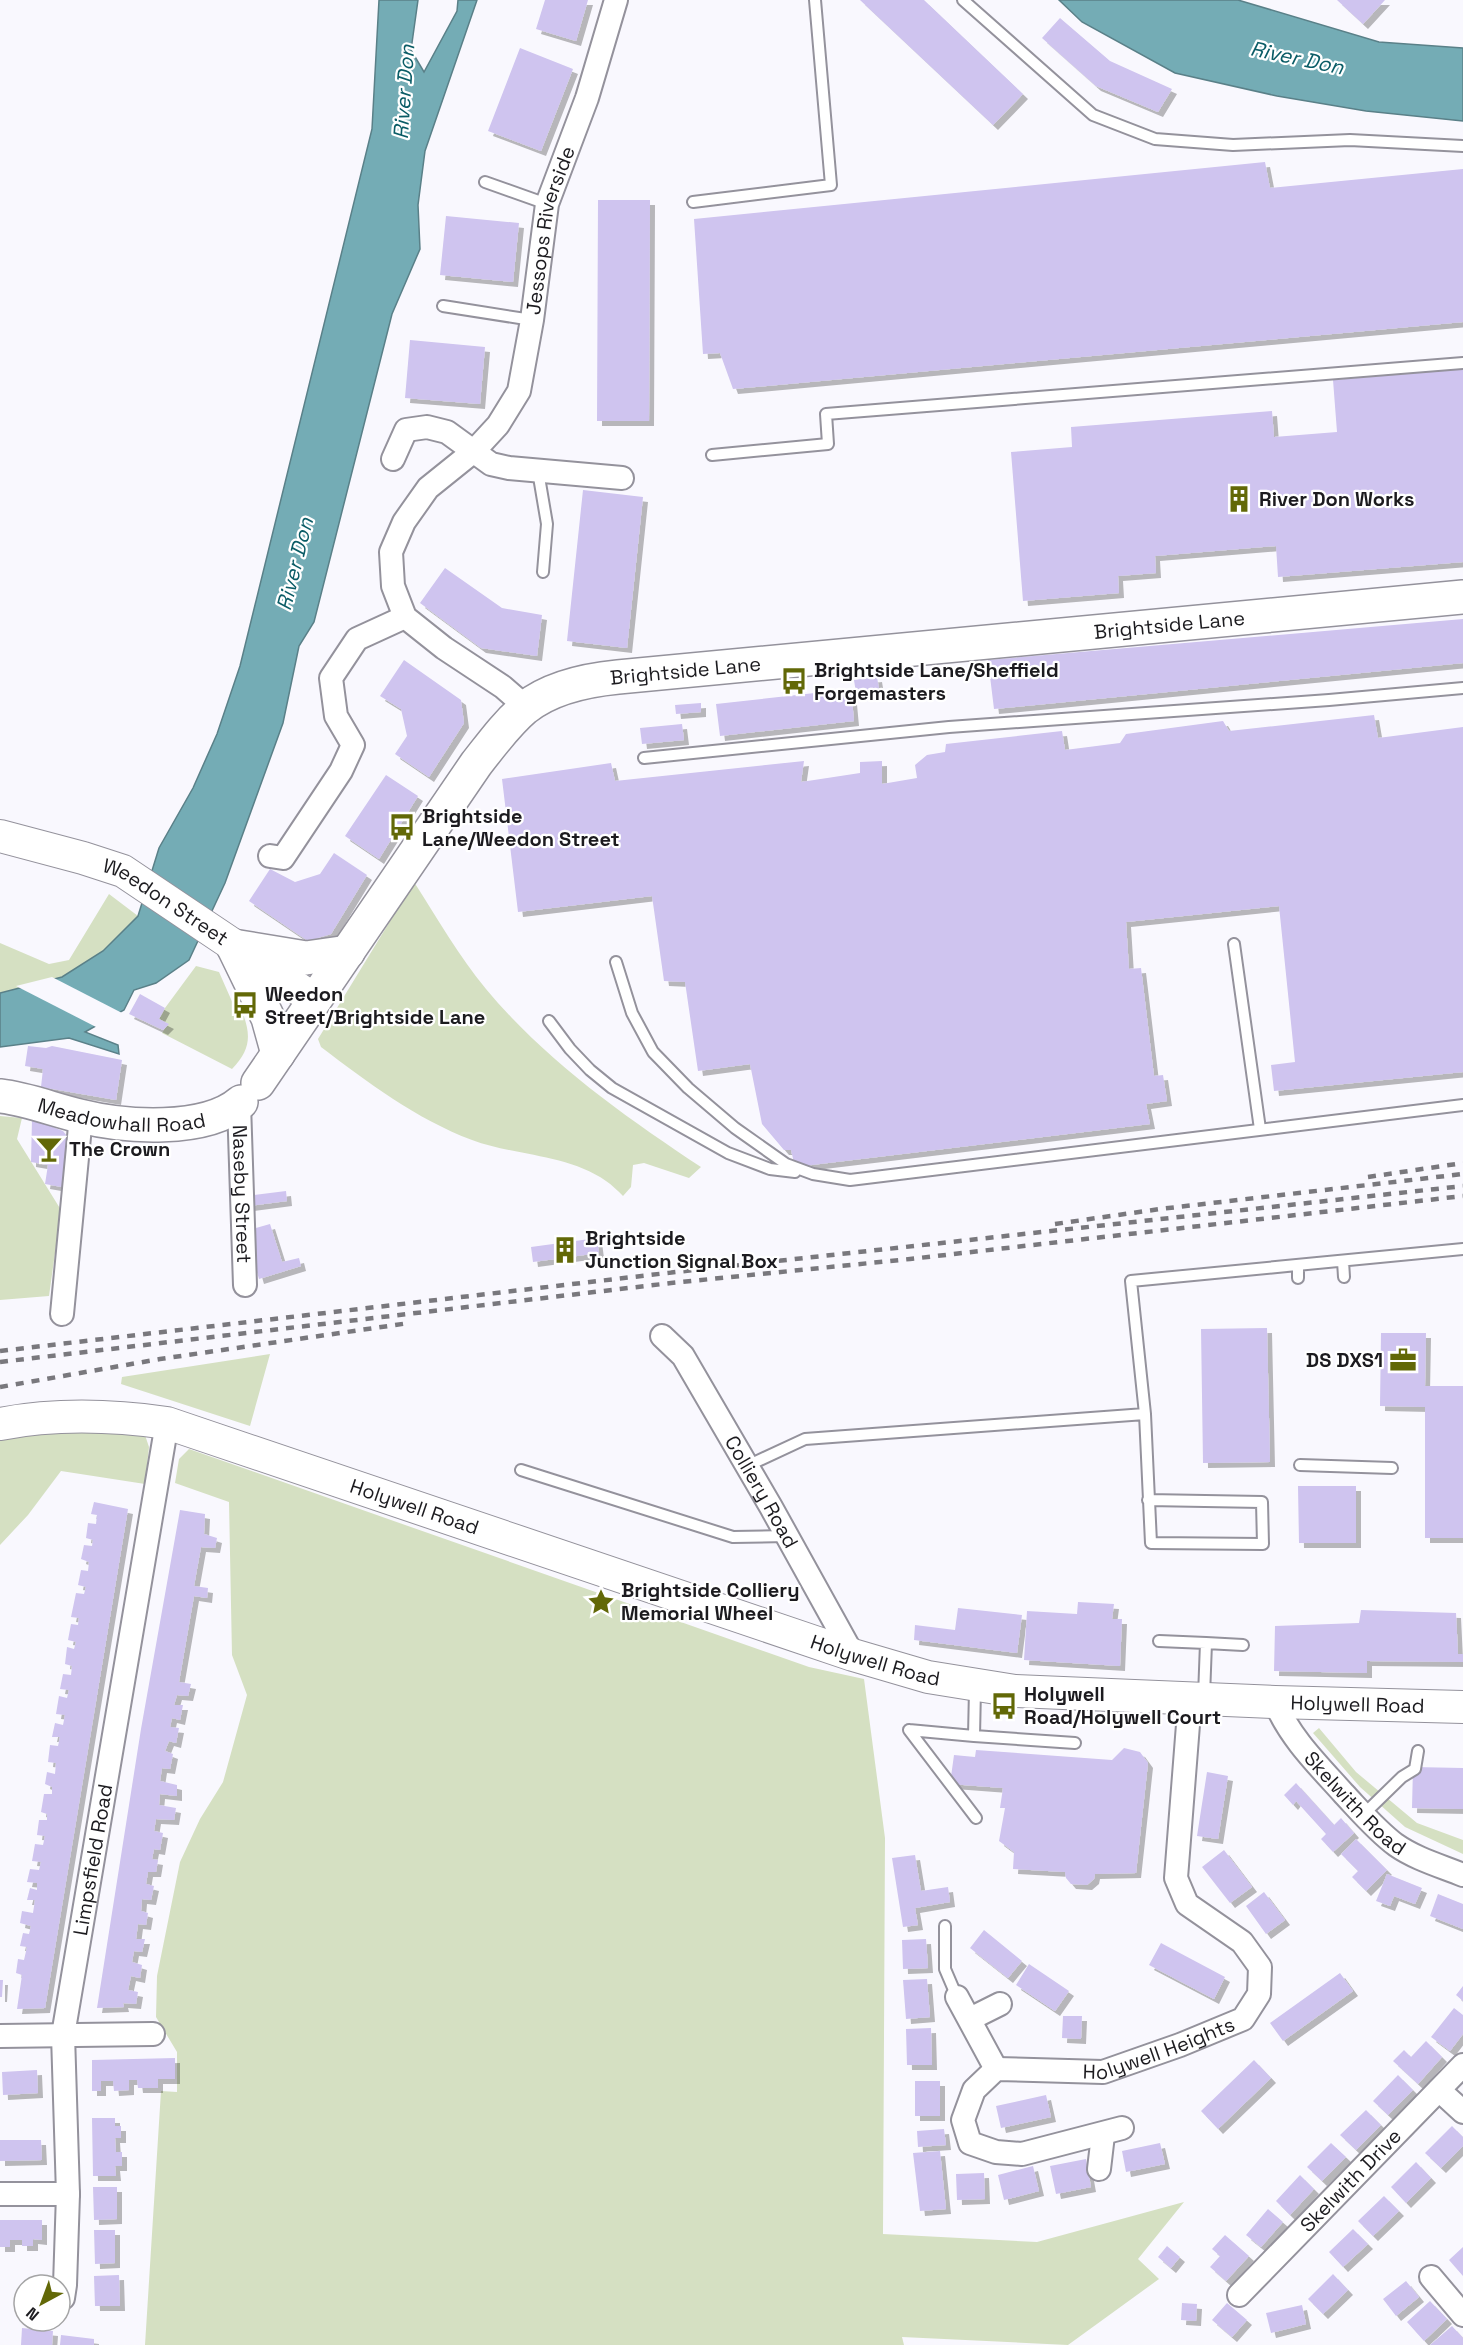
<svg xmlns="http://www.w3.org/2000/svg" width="1463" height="2345" font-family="'Space Grotesk',sans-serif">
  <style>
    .green { fill: #d5e0c2 }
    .water { fill: #74acb5; stroke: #5a8088; stroke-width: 1.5 }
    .pier { fill: #f9f8fe }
    .building { fill: #cfc4ef; filter: url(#shadow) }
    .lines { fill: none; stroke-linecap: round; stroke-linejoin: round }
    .lane-casing { stroke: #94929c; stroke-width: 14 }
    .street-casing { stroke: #94929c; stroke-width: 26 }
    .secondary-casing { stroke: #94929c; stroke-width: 34 }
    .primary-casing { stroke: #94929c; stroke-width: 36 }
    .lane { stroke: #fff; stroke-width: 10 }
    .street { stroke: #fff; stroke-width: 22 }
    .secondary { stroke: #fff; stroke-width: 32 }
    .primary { stroke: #fff; stroke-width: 33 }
    .rail { stroke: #79787d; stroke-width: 4.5; stroke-dasharray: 8 8; stroke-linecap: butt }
    .labels { text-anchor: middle; stroke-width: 4.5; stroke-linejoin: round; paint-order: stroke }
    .street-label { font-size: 20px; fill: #1c1b1f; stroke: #fff }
    .poi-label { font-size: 20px; font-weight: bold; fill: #1c1b1f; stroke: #fff; text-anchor: start }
    .water-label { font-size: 21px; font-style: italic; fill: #0a5c66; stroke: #fff }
  </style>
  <defs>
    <filter id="shadow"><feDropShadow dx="5" dy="5" stdDeviation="0" flood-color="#0004"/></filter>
  </defs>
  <rect width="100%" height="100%" fill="#f9f8fe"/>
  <path class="green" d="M414,882c23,36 45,74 72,107 59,71 138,127 215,178l-12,11 -45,-15 -11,2 -2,22 -8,9c-5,-5 -11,-11 -17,-15 -39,-27 -91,-25 -134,-41 -56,-21 -105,-58 -151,-93l-3,-8z
    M109,894l29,22 -35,35 -41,26 -62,16v-50l49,21 20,-4z
    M196,966l23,6 15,34 5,-2c12,28 14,43 -7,65l-70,-36 6,-9 -9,-5 6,-11z
    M0,1116l22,2 -5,21 44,71 -12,86 -49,4z
    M270,1354l-20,72 -129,-42 1,-7z
    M56,1426l89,9 4,12 -4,37 -84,-13 -33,44 -28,30v-110z
    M189,1449l620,218 55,12 21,159 -2,396 154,8 147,-40 -46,57 21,20 -91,66 -166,-8 2,8h-759l16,-254 16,1v-40l-21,-35 1,-41 23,-114 20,-43 23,-37 24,-87 -15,-40 -3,-153 -54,-19 4,-24z
    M1319,1728l37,44 61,51 46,17v14l-58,-27 -45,-40 -47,-54z"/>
  <path class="water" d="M379,0h39l-7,50 13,22 33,-61 1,-11h19l-52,151 -7,54 2,44 -28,65 -78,308 -15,24 -16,77 -58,160 -36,77 -33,23 -22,7 -10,20 -39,22 33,13 1,9 -50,-16 -69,9v-54l62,-16 41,-26 35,-35 21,-68 34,-60 24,-54 23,-68 132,-537z
    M1059,0h179l141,42 84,6v73l-97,-10 -89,-15 -102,-23 -93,-51z"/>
  <path class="pier" d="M52,977l72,37 -26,14 -82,-42z"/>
  <path class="building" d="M545,0h43l-12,41 -40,-12z
    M860,0h64l99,94 -30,31z
    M1337,0h48l-22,24z
    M1060,18l50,43 62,28 -14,23 -62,-26 -54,-48z
    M520,48l53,21 -32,82 -53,-20z
    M1265,162l5,26 193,-19v153l-730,67 -13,-36 -17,1 -9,-135z
    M598,200h52l-1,221h-52z
    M446,216l73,7 -6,59 -73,-7z
    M410,340l75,7 -5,57 -75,-6z
    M1463,369v193l-185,15 -2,-31 -121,10 1,17 -38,3 1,17 -96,8 -12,-149 61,-5 -1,-20 201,-16 2,26 63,-5 -4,-52z
    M583,490l60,7 -16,151 -60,-7z
    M445,568l57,40 40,7 -5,41 -56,-8 -61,-45z
    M1463,619v44l-469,46 -6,-49z
    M404,660l57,40 3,23 -35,54 -34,-23 12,-18 -6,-27 -21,-13z
    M877,677l2,12 -23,4 -2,-13z
    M851,689l3,32 -134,15 -4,-32z
    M701,703v9l-25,2 -1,-9z
    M1374,715l4,23 85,-11v345l-189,19 -3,-26 24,-3 -16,-156 -153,16 3,47 12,-1 13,108 9,-1 4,26 -21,3 4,20 -355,43 -4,-17h-7l-22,-26 -12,-60 -52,7 -13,-89 -21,-1 -12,-85 -134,16 -16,-133 109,-16 4,18 189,-20 -3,21 59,-9v-11l22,-1v23l35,-6 -2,-13 12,-10 18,-3 1,-8 116,-13 3,19 55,-7 6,-9 97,-13 6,10z
    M682,724l2,16 -42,4 -2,-16z
    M386,775l32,21 -39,63 -34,-23z
    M334,853l33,22 -36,59 -23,7 -59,-40 21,-32 25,13 25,-8z
    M140,994l25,14 -6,11 10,5 -6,6 -34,-16z
    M28,1046l18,2 6,-2 70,14 -6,40 -75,-13 2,-18 -18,-3z
    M32,1119l31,12 4,5 -5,51 -17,-3 3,-19 -17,-3z
    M286,1191l1,10 -38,5 -2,-10z
    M270,1224l12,38 17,-4 2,8 -42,13 -14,-48z
    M597,1238l2,15 -66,9 -2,-15z
    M1267,1328l3,134 -67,1 -2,-134z
    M1381,1333h45l-1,53h38v152h-38v-131l-45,-1z
    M1298,1486h58v57h-57z
    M94,1502l34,7 -83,499 -28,1 5,-34 -6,-2 2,-14 6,1 3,-13 -7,-1 3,-13 6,1 2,-8 -11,-3 2,-12 11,2 2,-13h-8l3,-12 7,2v-7l-10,-1 3,-13 9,1 2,-8 -9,-1 3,-17 8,1 2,-9 -8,-1 2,-15h8v-6l-6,-2 3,-18h8v-7l-7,-3 2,-12 8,2 1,-11 -8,-1 2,-17 8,1 2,-9h-8l3,-14 8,2 2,-10 -9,-1 3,-18 8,2 2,-8 -9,-1 3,-15 8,1 1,-9 -7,-2 2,-17 7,2 2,-7 -8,-2 3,-16 7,1 1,-7 -8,-1 5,-24 8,1 2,-7 -8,-2 3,-15 7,1 1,-9 -8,-3 3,-14 8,1 1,-6 -7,-2 2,-15 8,1 1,-9 -6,-1z
    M180,1510l25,4 -1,20 13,4 -2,10 -14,-1 -7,39 14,2 -1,10 -13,-2 -15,86 12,2 -3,12 -11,-1 -3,10h9l-3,15 -8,-2 -2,9 9,1 -3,15 -7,-2 -4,10 8,3 -3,15 -8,-1 -2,13 17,4v11l-17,-2 -1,11 17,3 -2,12 -18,-1 -2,12 9,2 -3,17 -6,-1 -2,10 6,1 -2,12h-8l-2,12 8,2 -3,14 -9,-1 -1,12 7,2 -2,12 -8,-1 -2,15h9l-3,13 -8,-1 -2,11 10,3 -2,13 -9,-2 -3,14 10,2 -2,12 -13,-1 1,4 -27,1 44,-279z
    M1078,1602l36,2 -2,15h10l-2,47 -96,-6 3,-49 50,3z
    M958,1608l64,7 -5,38 -103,-13 1,-15 40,5z
    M1361,1610l95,3 2,41h5v8l-96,-1v12l-93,-2 1,-45 84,-3z
    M1124,1748l16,4 8,11 -12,110 -41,1 -1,5 -7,6 -16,-1 -5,-6 -1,-6 -52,-3 1,-17 -15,-11 6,-33h-5l3,-20 -53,-4 4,-29 21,2 1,-7 136,10z
    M1413,1767l50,1v41l-51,-1z
    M1207,1772l21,4 -10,63 -21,-3z
    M1296,1783l38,42 7,-7 13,15 -21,19 -12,-13 5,-5 -30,-33 -3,4 -9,-10z
    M1356,1839l31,31 -21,21 -14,-14 6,-6 -17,-17z
    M1224,1850l28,37 -22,16 -28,-36z
    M915,1855l6,36 27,-4 2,15 -35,6 3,17 -15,2 -11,-69z
    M1387,1874l35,14 -7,16 -21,-8 -4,10 -14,-5z
    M1264,1892l21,28 -19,14 -20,-28z
    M1438,1894l25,10v25l-33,-13z
    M984,1930l38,31 -14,17 -38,-30z
    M926,1939l2,29 -25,1 -1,-29z
    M1161,1943l64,34 -11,22 -65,-34z
    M1029,1964l40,27 -14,20 -39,-26z
    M1340,1973l13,18 -70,50 -13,-18z
    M927,1979l3,38 -24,2 -3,-39z
    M0,1980h3l-1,17h-2z
    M1463,1986v15l-7,-6z
    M1454,2008l9,7v19l-13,17 -19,-14z
    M1063,2016h19l-1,23 -19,-1z
    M931,2028l1,37h-25l-1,-36z
    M1426,2041l16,16 -24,27 -25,-23 11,-11 7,7z
    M175,2058v21h-17v9h-20l-1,-8h-8v10l-15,1 -1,-10h-12v10h-9v-31z
    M1254,2060l17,18 -53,51 -17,-18z
    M37,2070l1,23 -35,2 -1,-23z
    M1398,2075l15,15 -25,25 -15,-14z
    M915,2081h25v35h-25z
    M1046,2095l5,22 -50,11 -5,-22z
    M1366,2110l15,15 -25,25 -16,-15z
    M92,2118h23v8h6v12h-6l1,14h6v14h-7l1,10h-23z
    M1452,2126l11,11v9l-22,22 -16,-15z
    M944,2129l2,16 -28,2 -1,-16z
    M0,2140h41l1,20 -42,1z
    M1160,2143l5,21 -39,8 -4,-21z
    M1331,2143l15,14 -24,24 -15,-14z
    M940,2151l6,58 -26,2 -7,-58z
    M1086,2159l5,28 -35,7 -6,-28z
    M1416,2162l15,16 -25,25 -15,-16z
    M1033,2166l6,25 -35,9 -6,-25z
    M984,2173l1,26 -28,1 -1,-26z
    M1300,2175l14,14 -24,26 -14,-14z
    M93,2187h24v32l-23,1z
    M1384,2196l15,15 -26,25 -15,-15z
    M1268,2209l15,13 -22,25 -15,-12z
    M0,2220h42v20l-9,-1v7h-11v-6h-12v7h-10z
    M1353,2229l15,15 -25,23 -14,-15z
    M94,2230h21v33l-20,1z
    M1225,2235l24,21 -23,25 -16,-14 10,-11 -8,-7z
    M1167,2246l13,11 -9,11 -13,-11z
    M1463,2247v29l-14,-16z
    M1333,2274l15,16 -25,24 -15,-15z
    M119,2275l1,31h-25l-1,-30z
    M1406,2281l13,16 -23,19 -13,-17z
    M1430,2301l17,18 -23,22 -17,-19z
    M1182,2303l15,1 -1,17 -15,-1z
    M1227,2303l20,17 -15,17 -20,-17z
    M1302,2305l4,19 -35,9 -5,-20z
    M1452,2326l11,12v7h-33z
    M22,2328l31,3 -1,14h-31z
    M61,2335l33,4v6h-34z"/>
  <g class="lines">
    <defs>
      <path id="lane" d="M963,0l130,115 62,24 78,6 117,-5 113,6
        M485,182l62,22
        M693,202l138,-17 -16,-185
        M443,306l89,14
        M712,455l116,-11 -2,-30 637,-51
        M538,471l9,53 -4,48
        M644,758l305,-31 380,-27 134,-12
        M1234,944l26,185
        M616,962l16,51 21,39 35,36 47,40 51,36 27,10 37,6 613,-75
        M549,1021l21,28 20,21 22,18 116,65 42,16 25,3
        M1343,1261l1,16
        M1298,1278v-13
        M1145,1414l6,129 112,1 -1,-42 -114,-2
        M1300,1465l92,3
        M747,1466l58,-27 340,-25 -14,-133 332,-32
        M521,1470l212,67 54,-1
        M1159,1641l47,2 -2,53
        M1206,1643l37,2
        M975,1689l-1,47 101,7
        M909,1730l67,88
        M909,1730l65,6
        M1363,1815l39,-38 13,-8 3,-18
        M945,1926v43l12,28"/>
      <g id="street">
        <path d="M393,459l13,-29 21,-3 20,5 44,32 18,4 113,10"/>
        <path id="s1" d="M526,707l-23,-20 -59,-39 -39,-31 -12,-31 -2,-34 13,-30 24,-34 46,-37 24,-26 21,-34 13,-71 15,-116 40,-106 29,-98"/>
        <path d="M270,856l13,2 58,-87 12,-26 -17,-29 -5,-38 26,-39 48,-22"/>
        <path id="s2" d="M239,1104l6,181"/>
        <path d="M62,1314l19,-198"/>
        <path id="s3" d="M662,1336l21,20 88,151 82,148"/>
        <path id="s4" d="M1275,1702c15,36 43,63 69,92 16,17 33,37 52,51 20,14 45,21 67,30"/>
        <path d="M957,1997l39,72"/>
        <path d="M970,2019l30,-15"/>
        <path d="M0,2036l153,-2"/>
        <path d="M1439,2090l24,22"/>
        <path id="s5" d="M1122,2128l-100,26 -26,-2 -26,-9 -7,-23 11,-30 22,-21 107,3 77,-27 63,-26 16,-25 1,-27 -18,-25 -55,-38 -11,-26 14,-179"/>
        <path d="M1099,2169l4,-34"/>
        <path d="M0,2194h68"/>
        <path d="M1431,2277l32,38"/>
        <path id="s6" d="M1239,2295l224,-230"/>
        <path id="s7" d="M63,2298l2,-13 3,-91 -5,-159 104,-612"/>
      </g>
      <g id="secondary">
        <path id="s8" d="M0,836l83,22 40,13 192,129"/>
        <path id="s9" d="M0,1424c57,-11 111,-9 167,-1l686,232 75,22 87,14 260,11 188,5"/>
      </g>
      <g id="primary">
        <path d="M233,946l35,72 10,36"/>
        <path d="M233,946l73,12 42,-6"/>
        <path id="s10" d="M258,1083l218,-319c15,-19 30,-40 49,-56 25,-20 62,-28 93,-31l845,-80"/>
        <path id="s11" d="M0,1096c27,3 54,14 80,20 44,11 125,17 161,-14"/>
      </g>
    </defs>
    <use href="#lane" class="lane-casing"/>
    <use href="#street" class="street-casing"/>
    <use href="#secondary" class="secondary-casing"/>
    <use href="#primary" class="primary-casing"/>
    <use href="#lane" class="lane"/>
    <use href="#street" class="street"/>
    <use href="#secondary" class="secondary"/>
    <use href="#primary" class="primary"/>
    <path class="rail" d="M1368,1177l95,-14
      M1055,1224l105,-15 303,-35
      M0,1351l667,-78 796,-87
      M0,1362l671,-79 239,-24 553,-63
      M0,1387l160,-28 249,-36"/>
  </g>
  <defs>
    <symbol id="building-bare" viewBox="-9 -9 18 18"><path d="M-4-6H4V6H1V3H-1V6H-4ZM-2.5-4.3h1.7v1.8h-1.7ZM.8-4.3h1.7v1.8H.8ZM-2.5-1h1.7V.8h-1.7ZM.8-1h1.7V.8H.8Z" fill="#626807" stroke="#fff" stroke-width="2.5" paint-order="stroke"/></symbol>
    <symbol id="bus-bare" viewBox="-9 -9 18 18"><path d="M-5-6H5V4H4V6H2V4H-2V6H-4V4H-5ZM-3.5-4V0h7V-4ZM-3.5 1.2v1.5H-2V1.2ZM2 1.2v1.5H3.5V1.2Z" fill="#626807" stroke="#fff" stroke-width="2.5" paint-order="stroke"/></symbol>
    <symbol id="bar-bare" viewBox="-9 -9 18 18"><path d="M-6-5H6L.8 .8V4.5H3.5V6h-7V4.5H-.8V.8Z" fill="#626807" stroke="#fff" stroke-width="2.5" paint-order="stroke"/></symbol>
    <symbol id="office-bare" viewBox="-9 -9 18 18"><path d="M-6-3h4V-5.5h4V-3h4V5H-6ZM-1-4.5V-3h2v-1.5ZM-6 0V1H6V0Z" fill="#626807" stroke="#fff" stroke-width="2.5" paint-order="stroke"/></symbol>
    <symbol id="sight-bare" viewBox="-9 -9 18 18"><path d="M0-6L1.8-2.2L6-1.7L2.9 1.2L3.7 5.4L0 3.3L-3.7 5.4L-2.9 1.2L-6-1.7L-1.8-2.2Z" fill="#626807" stroke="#fff" stroke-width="2.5" paint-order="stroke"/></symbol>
  </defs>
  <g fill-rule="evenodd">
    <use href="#building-bare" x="1220" y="480" width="38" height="38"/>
    <use href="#bus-bare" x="775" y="662" width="38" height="38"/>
    <use href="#bus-bare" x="383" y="808" width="38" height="38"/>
    <use href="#bus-bare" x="226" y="986" width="38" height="38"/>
    <use href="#bar-bare" x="30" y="1130" width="38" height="38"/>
    <use href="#building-bare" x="546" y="1231" width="38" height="38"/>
    <use href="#office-bare" x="1384" y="1341" width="38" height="38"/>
    <use href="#sight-bare" x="582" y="1583" width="38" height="38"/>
    <use href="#bus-bare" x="985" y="1687" width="38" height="38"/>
  </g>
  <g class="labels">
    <g class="street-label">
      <text dy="7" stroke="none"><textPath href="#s1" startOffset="591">Jessops Riverside</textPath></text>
      <text dy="7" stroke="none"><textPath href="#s10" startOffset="1114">Brightside Lane</textPath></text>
      <text dy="7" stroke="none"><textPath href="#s10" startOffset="628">Brightside Lane</textPath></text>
      <text dy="7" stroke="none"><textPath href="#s8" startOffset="180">Weedon Street</textPath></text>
      <text dy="7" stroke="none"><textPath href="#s11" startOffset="124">Meadowhall Road</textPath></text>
      <text dy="7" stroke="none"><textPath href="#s2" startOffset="90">Naseby Street</textPath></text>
      <text dy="7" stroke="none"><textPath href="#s3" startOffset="186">Colliery Road</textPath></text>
      <text dy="7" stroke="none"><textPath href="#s9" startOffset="429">Holywell Road</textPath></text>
      <text dy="7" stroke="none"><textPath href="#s9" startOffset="915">Holywell Road</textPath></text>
      <text dy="7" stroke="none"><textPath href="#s9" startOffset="1401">Holywell Road</textPath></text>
      <text dy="7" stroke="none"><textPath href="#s4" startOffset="130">Skelwith Road</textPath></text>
      <text dy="7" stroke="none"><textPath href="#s7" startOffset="441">Limpsfield Road</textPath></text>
      <text dy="7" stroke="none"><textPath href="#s5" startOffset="410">Holywell Heights</textPath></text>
      <text dy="7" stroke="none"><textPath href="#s6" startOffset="160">Skelwith Drive</textPath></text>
    </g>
    <g class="poi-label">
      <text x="1259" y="506">River Don Works</text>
      <text x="814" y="677">Brightside Lane/Sheffield<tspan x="814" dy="23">Forgemasters</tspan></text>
      <text x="422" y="823">Brightside<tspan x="422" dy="23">Lane/Weedon Street</tspan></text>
      <text x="265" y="1001">Weedon<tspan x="265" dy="23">Street/Brightside Lane</tspan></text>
      <text x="69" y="1156">The Crown</text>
      <text x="585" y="1245">Brightside<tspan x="585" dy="23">Junction Signal Box</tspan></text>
      <text x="1383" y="1367" text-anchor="end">DS DXS1</text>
      <text x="621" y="1597">Brightside Colliery<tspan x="621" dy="23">Memorial Wheel</tspan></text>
      <text x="1024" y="1701">Holywell<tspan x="1024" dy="23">Road/Holywell Court</tspan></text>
    </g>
    <g class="water-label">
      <text transform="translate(1297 58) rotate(12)" y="7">River Don</text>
      <text transform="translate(404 92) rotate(-86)" y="7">River Don</text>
      <text transform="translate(295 564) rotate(-76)" y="7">River Don</text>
    </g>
  </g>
  <g transform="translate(42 2303) rotate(221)"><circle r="28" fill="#ffffff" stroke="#a4a4a5" stroke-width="1.5"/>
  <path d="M0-4.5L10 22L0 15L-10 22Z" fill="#626807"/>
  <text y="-9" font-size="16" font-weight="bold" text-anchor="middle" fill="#1c1b1f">N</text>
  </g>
</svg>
